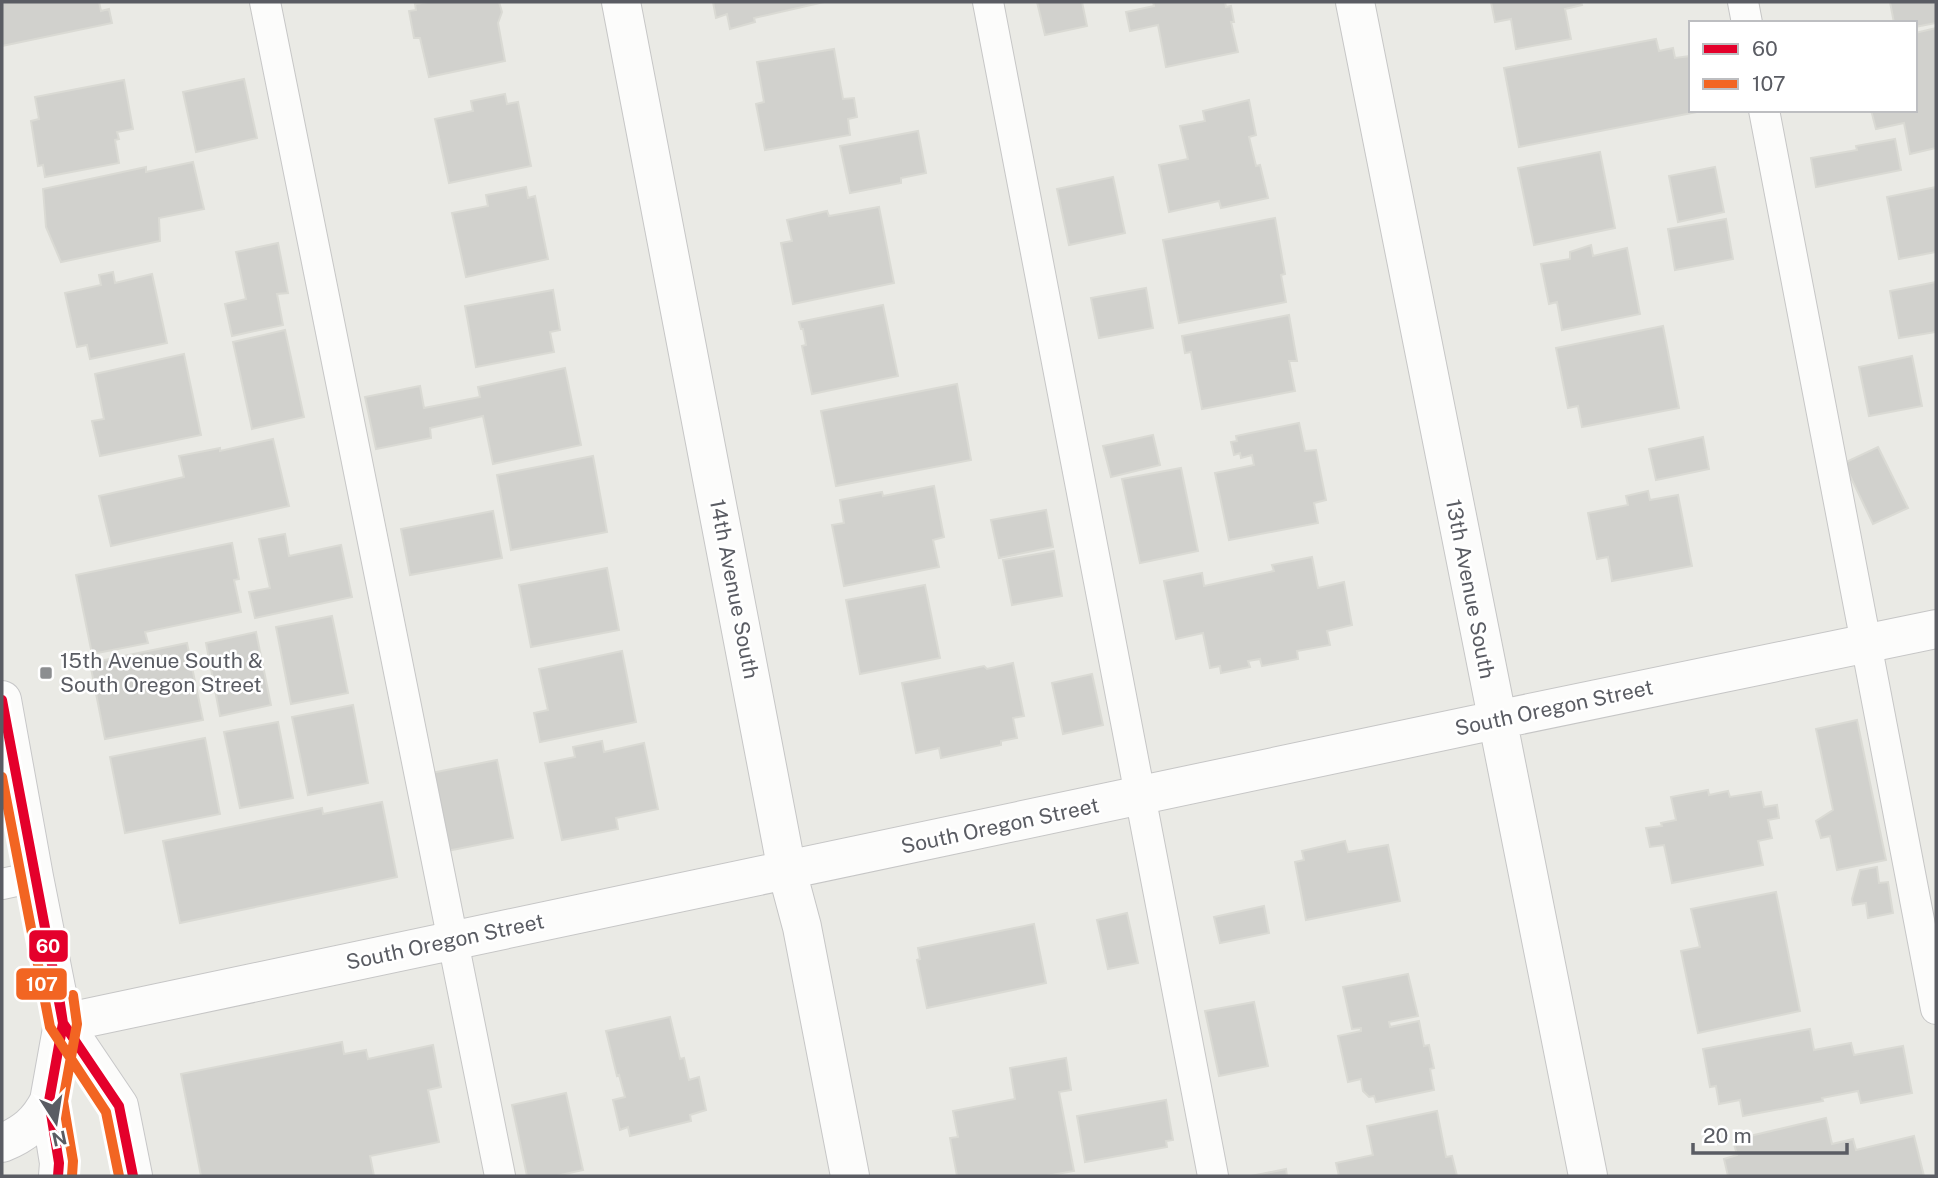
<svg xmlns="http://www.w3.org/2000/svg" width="1938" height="1178" font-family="'Public Sans',sans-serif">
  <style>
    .building { fill: #d1d1cd; stroke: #dadad4; stroke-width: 2 }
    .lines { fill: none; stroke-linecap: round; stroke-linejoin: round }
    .lane-casing { stroke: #c6c6c6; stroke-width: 32 }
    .street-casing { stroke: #c6c6c6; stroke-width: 40 }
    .secondary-casing { stroke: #c7c7c8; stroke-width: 40 }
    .lane { stroke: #fcfcfb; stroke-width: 30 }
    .street { stroke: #fcfcfb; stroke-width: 38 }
    .secondary { stroke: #fcfcfb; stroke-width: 38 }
    .bus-1-casing { stroke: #fff; stroke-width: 16 }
    .bus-2-casing { stroke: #fff; stroke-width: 16 }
    .bus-1 { stroke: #e4002b; stroke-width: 10 }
    .bus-2 { stroke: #f26522; stroke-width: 10 }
    .poi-dot { fill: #8c8e90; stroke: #fff; stroke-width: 2.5 }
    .labels { text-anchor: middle; stroke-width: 5; stroke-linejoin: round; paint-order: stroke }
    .street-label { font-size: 21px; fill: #5a5c63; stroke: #fff }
    .poi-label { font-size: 21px; fill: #5a5c63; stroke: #fff; text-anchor: start }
    .line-badge { stroke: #fff; stroke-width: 2.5 }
    .badge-label { font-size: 19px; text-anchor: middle; font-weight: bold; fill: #fff }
  </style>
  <rect width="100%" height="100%" fill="#eaeae5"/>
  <path class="building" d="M2,2h97l2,9 8,-2 3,14 -110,23z
    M428,2h71l3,10 -4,11 7,38 -76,16 -9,-39h-6l-5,-27 7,-1 -1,-6z
    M713,2h111l-70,16 1,4 -25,7 -3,-15 -11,4z
    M1037,2h45l5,24 -42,9z
    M1153,2h72l1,5 5,-1 3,16h-3l7,30 -72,15 -8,-42 -28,6 -4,-19 28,-6z
    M1491,2h90l1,3 -17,4 6,30 -55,10 -5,-30 -16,3z
    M1890,2h46v21l-21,4v-4h-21z
    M1936,28v120l-26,6 -6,-31 -28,6 -5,-19h44v-77z
    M1656,39l3,12 14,-3 2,10 16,-2v54h16l-188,37 -15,-79z
    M834,49l9,50 11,-1 3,19 -9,2 2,16 -85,15 -9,-46 8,-2 -7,-40z
    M244,79l13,59 -61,14 -13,-60z
    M124,80l9,49 -16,3 2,7 -4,1 4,23 -74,14 -2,-12 -5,1 -7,-45 8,-2 -4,-22z
    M505,94l2,10 11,-2 13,64 -82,17 -14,-64 38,-8 -2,-10z
    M1249,100l7,35 -7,2 7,29 4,-1 8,33 -47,10 -2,-7 -50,11 -10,-47 29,-6 -8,-33 25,-5 -2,-10z
    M918,131l8,42 -25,5v5l-51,10 -10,-47z
    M1895,139l6,31 -85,17 -5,-29 46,-8 -1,-4z
    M1600,152l15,76 -81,17 -16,-77z
    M193,162l11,47 -45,9 1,23 -99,21 -15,-35 -3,-38 103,-22v5z
    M1715,167l9,45 -46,10 -9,-46z
    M1113,177l12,56 -56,12 -12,-56z
    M526,187l2,11 7,-2 13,63 -82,18 -14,-64 36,-7 -2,-11z
    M1936,187v65l-37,7 -12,-62z
    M879,207l15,76 -101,21 -12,-61 11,-2 -5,-21 40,-9 2,5z
    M1275,218l10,56 -4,1 5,27 -107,21 -16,-83z
    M1726,219l7,40 -58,11 -7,-41z
    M278,243l10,50 -11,1 6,31 -51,11 -7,-32 21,-5 -10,-47z
    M1591,245l2,11 34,-8 13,66 -78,16 -5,-28 -8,2 -8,-40 29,-5v-7z
    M113,272l2,11 37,-9 15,69 -77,16 -3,-14 -10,2 -12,-54 36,-8 -2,-10z
    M1936,282v50l-37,6 -9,-47z
    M1146,288l7,40 -54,10 -8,-40z
    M553,290l7,40 -10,2 4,20 -78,15 -11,-61z
    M883,305l15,71 -86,18 -10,-48 4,-1 -3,-16h-2l-2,-7z
    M1289,315l8,46h-8l6,30 -93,18 -11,-57 -6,1 -3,-17z
    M1663,326l16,82 -97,19 -4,-21 -10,2 -12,-60z
    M285,330l19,87 -52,12 -19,-87z
    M184,354l17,81 -101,21 -8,-35 12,-2 -9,-45z
    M1912,356l10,50 -53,10 -10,-49z
    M565,368l16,77 -88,19 -10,-48 -53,12 1,10 -55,11 -11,-52 55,-11 4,22 56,-11 -2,-10z
    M957,384l14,76 -135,26 -15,-75z
    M1299,423l6,28 11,-1 10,50 -12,3 4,20 -89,17 -14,-67 39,-8 -2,-10 -11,3 -1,-5 -6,2 -3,-13 6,-1 -1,-5z
    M1153,435l7,30 -49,12 -8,-31z
    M1703,437l6,32 -53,11 -7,-31z
    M273,439l16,67 -178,40 -12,-50 85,-19 -5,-21 41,-8v3z
    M1878,447l30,61 -35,16 -29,-61z
    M593,456l14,76 -96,18 -14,-75z
    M1181,468l17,83 -58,12 -18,-84z
    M934,486l10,51 -11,3 6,27 -95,19 -12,-61 12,-2 -4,-23 42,-8 1,4z
    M1648,491l2,9 28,-5 14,71 -80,15 -4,-24 -11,2 -9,-46 40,-8 -2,-9z
    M1046,510l7,37 -54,11 -8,-38z
    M493,511l9,47 -92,17 -9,-46z
    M285,534l4,22 52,-11 11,52 -97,21 -6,-26 21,-4 -11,-49z
    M232,543l7,36 -5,1 7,32 -96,20 3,11 -56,11 -16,-79z
    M1054,551l8,45 -50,9 -9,-45z
    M1312,557l6,31 26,-6 8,43 -25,6 3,14 -33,6 1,8 -36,7 -2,-7 -12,2 2,6 -29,6 -1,-7 -10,2 -7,-35 -27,6 -12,-58 38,-8 2,13 70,-15 -2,-6z
    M607,568l12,62 -88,17 -12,-62z
    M925,585l15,73 -80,16 -14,-74z
    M332,616l16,77 -57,11 -15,-77z
    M256,632l15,73 -51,11 -14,-73z
    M187,643l16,77 -98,19 -15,-76z
    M622,651l14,71 -96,20 -6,-29 14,-3 -9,-41z
    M1013,663l11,53 -11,2 4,20 -16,3v4l-60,13 -2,-10 -23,5 -14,-70 82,-17 3,3z
    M1092,674l11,51 -40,9 -11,-51z
    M353,705l15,78 -60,12 -16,-78z
    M1857,720l29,140 -49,10 -7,-34 -9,2 -5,-17 17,-11 -17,-81z
    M278,722l15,76 -53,10 -16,-76z
    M205,738l15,76 -95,19 -15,-76z
    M602,741l2,11 40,-9 14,66 -42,9 2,11 -56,11 -17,-77 30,-6 -2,-10z
    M497,760l16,78 -66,13 -16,-78z
    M1708,790l1,5 19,-4 2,6 31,-5 3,15 13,-2 2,13 -11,2 4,18 -14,3 5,24 -91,18 -8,-38 -14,2 -4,-19 16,-2 -1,-3 15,-3 -5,-23z
    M382,802l15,75 -217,46 -17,-82 159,-33 1,6z
    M1345,841l3,11 40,-7 12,56 -94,19 -11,-58 9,-2 -2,-9z
    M1877,867l2,16 9,-1 5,31 -25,5 -2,-15 -13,2 -1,-6 8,-29z
    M1776,892l24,119 -102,22 -17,-82 19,-4 -9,-38z
    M1264,906l5,27 -49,10 -6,-26z
    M1127,913l11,50 -30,6 -11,-49z
    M1034,924l12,59 -119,25 -10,-48 3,-1 -2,-11z
    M1408,974l10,42 -29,6 1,5 29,-6 5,25 5,-1 5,23 -4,1 4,21 -58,12 -2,-6 -5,1 -6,-6 -2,-12 -13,3 -10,-46 23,-5v-3l-9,1 -9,-42z
    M1254,1002l14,64 -49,10 -14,-65z
    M670,1017l10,42 4,-1 5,22 10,-3 7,33 -16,5 1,6 -61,15 -2,-9 -8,3 -7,-30 12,-3 -6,-22 -2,1 -11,-45z
    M1810,1029l4,21 37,-7 3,12 49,-9 9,47 -51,10 -3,-12 -36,7 1,3 -80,15 -3,-16 -21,4 -3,-18 -6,1 -7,-38z
    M342,1042l2,12 22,-4 2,9 65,-14 8,42 -13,3 11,52 -69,14 4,20h-173l-20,-102z
    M1066,1058l5,32 -12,2 15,79 -28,5h-89l-7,-38 8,-1 -5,-26 62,-12 -5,-31z
    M566,1093l17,77 -27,6h-29l-15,-71z
    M1166,1100l7,40 -7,1 1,6 -82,15 -8,-46z
    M1437,1111l9,46 6,-1 5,20h-118l-3,-13 37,-8 -6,-29z
    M1826,1118l6,26 21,-5 3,11 58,-14 10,40h-196l-4,-17 13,-4 -4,-15z
    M1286,1169l1,7h-36z"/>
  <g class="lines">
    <defs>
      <path id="lane" d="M265,2l235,1174
        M988,2l225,1174
        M1743,2l4,21
        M1764,110l172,899
        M2,884l32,-7"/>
      <path id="street" d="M621,2l166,869 15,56 48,249
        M1355,2l233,1174
        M63,1023l1433,-303 440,-91"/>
      <path id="secondary" d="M2,700l32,177 29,146 -14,78 10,62 -1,13
        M63,1023l56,83 14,70
        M2,1143c22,-9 36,-20 47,-42"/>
    </defs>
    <use href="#lane" class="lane-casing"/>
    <use href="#street" class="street-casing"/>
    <use href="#secondary" class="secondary-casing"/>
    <use href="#lane" class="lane"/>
    <use href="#street" class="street"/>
    <use href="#secondary" class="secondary"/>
    <defs>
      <path id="bus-1" d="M2,700l61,323 56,83 14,70
        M58,1176l1,-13 -10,-62 14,-78 -4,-26"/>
      <path id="bus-2" d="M2,777l48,250 56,85 13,64
        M72,1176l1,-15 -10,-60 14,-77 -4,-29"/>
    </defs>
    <use href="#bus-1" class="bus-1-casing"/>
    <use href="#bus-2" class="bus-2-casing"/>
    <use href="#bus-1" class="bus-1"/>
    <use href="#bus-2" class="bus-2"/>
  </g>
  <rect class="poi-dot" x="39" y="666" width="14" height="14" rx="3.5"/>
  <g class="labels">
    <g class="street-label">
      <text transform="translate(734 589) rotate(79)" y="7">14th Avenue South</text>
      <text transform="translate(1470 589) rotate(79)" y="7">13th Avenue South</text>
      <text transform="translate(1554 708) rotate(-12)" y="7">South Oregon Street</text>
      <text transform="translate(1000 826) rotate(-12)" y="7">South Oregon Street</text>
      <text transform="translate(445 942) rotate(-12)" y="7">South Oregon Street</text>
    </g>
    <g class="poi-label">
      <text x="60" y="668">15th Avenue South &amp;<tspan x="60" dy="24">South Oregon Street</tspan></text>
    </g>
  </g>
  <g class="line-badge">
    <rect x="28" y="929" width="41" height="34" rx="7" fill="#e4002b"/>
    <rect x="15" y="967" width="53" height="34" rx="7" fill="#f26522"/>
  </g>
  <g class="badge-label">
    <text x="48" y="953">60</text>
    <text x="42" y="991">107</text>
  </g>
  <rect width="1938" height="1178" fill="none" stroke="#5a5c63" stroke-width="7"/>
  <rect x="1689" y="21" width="228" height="91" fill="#ffffff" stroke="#bdbec1" stroke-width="2"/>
  <rect x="1703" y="44" width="35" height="10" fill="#e4002b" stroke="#bdbec1" stroke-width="2"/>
  <text x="1752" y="56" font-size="21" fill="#5a5c63">60</text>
  <rect x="1703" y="79" width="35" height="10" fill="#f26522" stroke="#bdbec1" stroke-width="2"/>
  <text x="1752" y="91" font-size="21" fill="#5a5c63">107</text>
  <g transform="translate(56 1122) rotate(168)" stroke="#ffffff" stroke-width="5" paint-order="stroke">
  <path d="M0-5L12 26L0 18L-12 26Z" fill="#5a5c63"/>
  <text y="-10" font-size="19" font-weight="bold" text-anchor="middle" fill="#5a5c63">N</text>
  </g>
  <path d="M1693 1143v10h154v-10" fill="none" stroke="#5a5c63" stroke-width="3.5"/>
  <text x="1703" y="1143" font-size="21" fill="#5a5c63" stroke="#ffffff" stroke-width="5" paint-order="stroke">20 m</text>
</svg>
